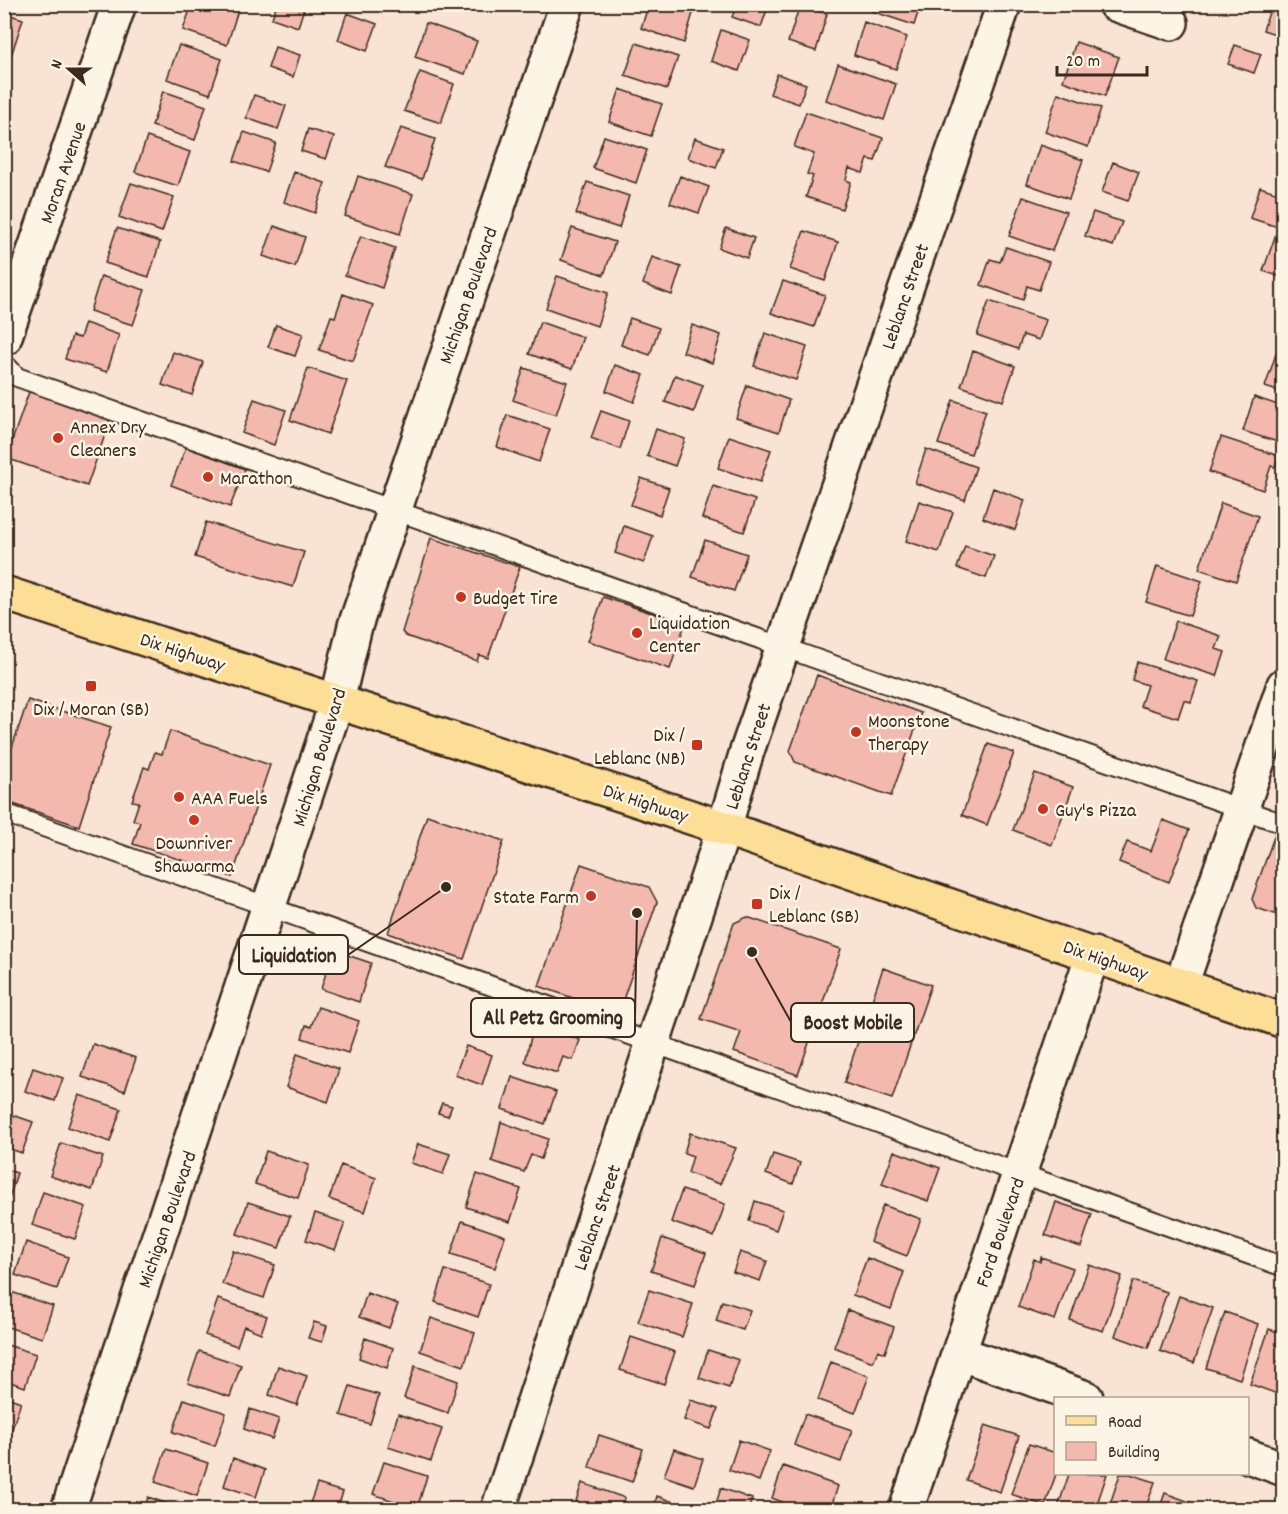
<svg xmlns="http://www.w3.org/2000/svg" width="1288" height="1514" font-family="Dekko,sans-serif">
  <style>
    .building { fill: #f3b9ae; stroke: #3b2a1e; stroke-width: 1.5 }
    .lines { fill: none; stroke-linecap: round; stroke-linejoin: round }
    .service-casing { stroke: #3b2a1e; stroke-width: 22 }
    .minor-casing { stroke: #3b2a1e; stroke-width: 38 }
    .tertiary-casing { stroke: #3b2a1e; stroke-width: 38 }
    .primary-casing { stroke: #3b2a1e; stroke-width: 38 }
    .service { stroke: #fcf5e5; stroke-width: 18 }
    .minor { stroke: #fcf5e5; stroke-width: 33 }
    .tertiary { stroke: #fcf5e5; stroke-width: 33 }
    .primary { stroke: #fdde96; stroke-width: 33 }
    .poi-dot { fill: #c8321e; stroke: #fcf5e5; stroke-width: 2 }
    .labels { text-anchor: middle; stroke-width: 5; stroke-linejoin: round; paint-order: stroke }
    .street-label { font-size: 20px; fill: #3b2a1e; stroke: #fcf5e5 }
    .poi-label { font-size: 20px; fill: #3b2a1e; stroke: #fcf5e5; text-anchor: start }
    .leader { fill: none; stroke: #3b2a1e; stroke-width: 2 }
    .callout-dot { fill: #3b2a1e; stroke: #fcf5e5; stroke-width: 2 }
    .callout { fill: #fcf5e5; stroke: #3b2a1e; stroke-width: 2 }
    .callout-label { font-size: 21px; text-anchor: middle; font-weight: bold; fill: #3b2a1e }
  </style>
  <rect width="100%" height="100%" fill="#f9e3d4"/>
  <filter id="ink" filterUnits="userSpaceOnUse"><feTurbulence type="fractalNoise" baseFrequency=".0167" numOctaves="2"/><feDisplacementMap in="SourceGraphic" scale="12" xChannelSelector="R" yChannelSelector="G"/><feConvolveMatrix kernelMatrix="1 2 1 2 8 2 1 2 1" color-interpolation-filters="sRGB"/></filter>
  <g filter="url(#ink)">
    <path class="building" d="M192,4h30l16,6 -11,35 -44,-15z
      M277,4l28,1 -7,22 -26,-9z
      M649,4h29l16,6 -10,33 -43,-15z
      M737,4l31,3 -7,20 -29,-10z
      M874,4h47l-7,21 -43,-14z
      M1272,4h12v33l-21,-7z
      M800,5l27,9 -11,37 -28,-9z
      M4,13l19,6 -14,43 -5,-2z
      M347,13l30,11 -10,27 -29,-11z
      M864,22l43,15 -11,32 -42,-14z
      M426,23l51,18 -12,33 -50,-17z
      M721,30l29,10 -11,31 -28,-10z
      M1076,42l43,15 -14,39 -42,-15z
      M636,43l42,14 -11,32 -42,-14z
      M179,45l43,14 -12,35 -43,-15z
      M1235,45l26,9 -7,19 -26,-9z
      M275,47l25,8 -7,22 -25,-9z
      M838,64l58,20 -12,36 -58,-20z
      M420,72l34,12 -13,39 -37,-12z
      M777,74l29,10 -7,20 -29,-10z
      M620,89l42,15 -11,32 -42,-14z
      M163,91l43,15 -11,34 -43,-14z
      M1058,93l43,15 -13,39 -43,-15z
      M254,95l32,11 -8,23 -32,-11z
      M806,112l77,26 -8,23 -7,-2 -5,14 -14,-5 -3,12 5,2 -9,27 -36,-12 7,-21 -6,-2 7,-20 -20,-7z
      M401,128l34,11 -13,40 -37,-12z
      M308,129l26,8 -8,22 -25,-8z
      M244,132l32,11 -10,29 -32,-11z
      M604,136l43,14 -11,33 -43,-15z
      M147,137l43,15 -12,34 -43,-14z
      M695,138l28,10 -7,20 -28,-10z
      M1040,145l43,15 -14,39 -42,-15z
      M1113,162l26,10 -11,29 -26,-9z
      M294,172l31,11 -10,30 -31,-11z
      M358,176l55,18 -13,40 -55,-18z
      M680,176l29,11 -10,26 -29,-10z
      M587,182l42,14 -10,32 -43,-14z
      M131,183l43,14 -12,35 -43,-15z
      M1260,187l24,8 -3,33 -31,-10z
      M1023,197l43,15 -14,39 -43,-15z
      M1093,212l29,10 -9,24 -28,-10z
      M274,226l31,11 -10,30 -32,-11z
      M117,228l43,14 -11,35 -44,-14z
      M572,228l43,14 -11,33 -43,-15z
      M726,228l28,10 -7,20 -28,-10z
      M804,231l34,11 -13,39 -35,-12z
      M1277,231l7,2v45l-21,-7z
      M361,236l34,12 -13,40 -37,-13z
      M1006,247l43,15 -10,28 -12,-4 -4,14 -42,-15 9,-26 10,3z
      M652,257l29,10 -9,28 -29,-11z
      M101,276l44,14 -12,35 -43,-14z
      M557,276l51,17 -11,33 -51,-18z
      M783,281l42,14 -11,32 -43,-14z
      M343,294l30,11 -20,56 -34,-11 12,-34 4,1z
      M989,301l57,19 -7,20 -16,-5 -5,14 -41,-14z
      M630,318l29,10 -9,27 -29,-10z
      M540,322l43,15 -11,32 -43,-15z
      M85,323l34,12 -12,37 -42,-13 7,-23 8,2z
      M276,325l27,9 -8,22 -27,-9z
      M692,325l29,10 -9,28 -29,-11z
      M765,333l42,14 -11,33 -42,-14z
      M1278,348l6,2v43l-19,-6z
      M973,351l42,15 -12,35 -42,-15z
      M173,352l30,10 -11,33 -30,-10z
      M615,365l29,10 -10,27 -28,-11z
      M308,368l39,13 -19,53 -38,-14z
      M524,368l43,14 -11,33 -43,-15z
      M675,375l28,10 -9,27 -29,-10z
      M747,385l42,15 -10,32 -43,-14z
      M30,389l81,29 -24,68 -81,-28z
      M1254,397l30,10v37l-41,-13z
      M254,399l32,11 -12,35 -32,-12z
      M953,400l33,11 -15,43 -33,-10z
      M601,411l28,10 -9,28 -29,-11z
      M507,415l43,14 -11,33 -42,-15z
      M656,429l29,10 -10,27 -28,-10z
      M729,436l42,14 -11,32 -42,-14z
      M1221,437l58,19 -4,11 -4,-1 -8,24 -54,-18z
      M186,447l59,22 -15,38 -59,-22z
      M926,449l50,18 -11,33 -50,-17z
      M641,478l28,10 -9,27 -29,-10z
      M713,486l42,14 -11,32 -42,-14z
      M993,488l32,12 -10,30 -32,-12z
      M919,501l34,11 -14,40 -33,-11z
      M1221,503l37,13 -22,65 -37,-12z
      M206,522l98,30 -11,35 -98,-30z
      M624,526l29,10 -9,27 -29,-10z
      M431,538l89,29 -32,91 -9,-3 -2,6 -71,-25 -4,-4z
      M705,540l42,14 -13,37 -42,-14z
      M965,546l29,10 -8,22 -29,-10z
      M1157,566l45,15 -12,35 -44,-14z
      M603,597l82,27 -15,45 -82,-28z
      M1176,621l45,15 -5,13 9,3 -8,24 -54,-17z
      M1137,662l61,19 -7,21 -7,-2 -6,18 -38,-12 7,-21 -15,-5z
      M817,675l104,38 -30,83 -96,-34 -5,-11z
      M28,700l83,27 -32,99 -75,-25v-30z
      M170,731l100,34 -38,112 -99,-33 7,-22 -7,-2 6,-18 -7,-1 12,-34 5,2 6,-17 7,2z
      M988,744l26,9 -27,72 -25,-10z
      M1035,773l38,14 -21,58 -39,-15z
      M427,815l77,26 -40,118 -76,-26z
      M1163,820l26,10 -20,52 -50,-20 8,-20 24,9z
      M1276,831l8,3v83l-28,-9 -4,-9z
      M581,864l68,23 8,15 -39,112 -79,-28z
      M747,917l94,32 -43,126 -64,-23 7,-20 -40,-13 33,-96z
      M323,947l48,16 -12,39 -38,-13 5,-16 -10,-3z
      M883,968l48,17 -39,114 -48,-16z
      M318,1007l41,14 -11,32 -46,-15 4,-13 5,2z
      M534,1024l46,16 -7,20 -10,-3 -6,16 -32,-11z
      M93,1044l43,14 -11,33 -43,-14z
      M466,1046l26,9 -10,30 -27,-10z
      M297,1054l42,15 -11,33 -42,-15z
      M33,1068l30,10 -8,23 -30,-10z
      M512,1077l44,15 -11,32 -43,-15z
      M79,1095l42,14 -11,33 -42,-15z
      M442,1103l10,3 -4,10 -10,-3z
      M4,1112l29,10 -11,31 -18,-6z
      M501,1122l47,17 -7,20 -10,-4 -7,17 -32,-11z
      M690,1133l46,15 -16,36 -32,-11 5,-17 -9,-3z
      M61,1143l42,14 -11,33 -42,-14z
      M418,1144l32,10 -7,20 -32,-11z
      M266,1151l43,14 -11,33 -43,-14z
      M894,1151l46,17 -12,33 -46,-17z
      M773,1154l27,9 -7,21 -27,-10z
      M341,1165l35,13 -11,34 -36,-13z
      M4,1169l13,4 -10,32 -3,-1z
      M477,1174l44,15 -11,33 -44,-15z
      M682,1190l43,14 -11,33 -43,-15z
      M43,1192l43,15 -11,32 -43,-14z
      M755,1201l28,9 -7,20 -27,-9z
      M248,1202l42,14 -11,32 -42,-14z
      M1056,1202l36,12 -11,33 -36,-12z
      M883,1205l38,14 -14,37 -37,-14z
      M315,1213l30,10 -10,27 -29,-10z
      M462,1221l43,15 -10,32 -44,-14z
      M662,1238l44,15 -11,32 -44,-14z
      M26,1242l42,15 -11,32 -42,-14z
      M233,1251l42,14 -11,33 -42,-14z
      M740,1252l27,9 -7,20 -27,-9z
      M1041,1257l32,11 -18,52 -37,-13 16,-48 6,3z
      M867,1258l37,14 -13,37 -38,-14z
      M1089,1265l33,11 -19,55 -33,-11z
      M445,1270l44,14 -11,33 -43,-15z
      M1133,1281l34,11 -19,56 -33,-12z
      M649,1290l44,14 -11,33 -44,-15z
      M11,1292l42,14 -11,32 -38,-12v-14z
      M367,1293l31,11 -9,24 -30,-11z
      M1179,1296l34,12 -19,55 -34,-12z
      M218,1299l49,17 -6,17 -17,-7 -7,20 -32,-11z
      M722,1301l28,9 -7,20 -27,-9z
      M848,1310l46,17 -9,26 -7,-3 -5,12 -39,-15z
      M1225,1312l33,12 -18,55 -34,-11z
      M431,1318l44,15 -11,33 -44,-15z
      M314,1322l13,4 -5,16 -14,-4z
      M1269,1329l15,5 -1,62 -33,-12z
      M631,1337l44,15 -11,32 -44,-14z
      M365,1338l28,10 -6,20 -28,-10z
      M4,1344l32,10 -11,33 -21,-7z
      M708,1350l31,10 -10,28 -30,-10z
      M199,1351l42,14 -11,32 -42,-14z
      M831,1362l38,14 -14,37 -37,-13z
      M278,1366l29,10 -10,29 -28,-10z
      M415,1366l43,15 -10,32 -44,-15z
      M350,1386l29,9 -9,29 -29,-9z
      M4,1396l17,6 -11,33 -6,-2z
      M184,1399l42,14 -11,33 -42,-14z
      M691,1400l27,9 -7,20 -27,-9z
      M250,1409l29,10 -7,20 -28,-10z
      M398,1414l44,15 -11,32 -43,-14z
      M805,1414l47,16 -11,32 -47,-17z
      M985,1425l34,11 -19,56 -34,-12z
      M599,1435l44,14 -11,33 -43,-15z
      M739,1440l31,11 -11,30 -30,-11z
      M1029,1444l27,9v21l-11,32 -34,-12z
      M166,1449l42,14 -11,33 -42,-14z
      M674,1449l29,10 -9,27 -30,-10z
      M233,1458l32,12 -9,27 -32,-11z
      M384,1462l43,14 -10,33 -44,-15z
      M783,1466l55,20 -8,24h-27l-31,-12z
      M1069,1474h38l-12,36h-38z
      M1120,1474h10l25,8 -10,28h-37z
      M582,1483l43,15 -3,12h-49z
      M317,1484l26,8 -6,18 -27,-7z
      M721,1488l31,11 -4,11h-34z
      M1165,1493l33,12 -2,5h-37z
      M657,1496l30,11 -1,3h-33z
      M148,1497l37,13h-41z"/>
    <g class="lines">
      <defs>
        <path id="service" d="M4,363l13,14 1267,447
          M4,813l1280,454"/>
        <path id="minor" d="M1115,4l56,19
          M1181,985l103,-300
          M959,1353l127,45
          M1248,1456l36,13
          M68,1510l269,-809 18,-75 212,-622
          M498,1510l226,-682 23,-77 257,-747
          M906,1510l187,-556"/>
        <path id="tertiary" d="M4,339l115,-335"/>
        <path id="primary" d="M4,593l720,235 560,193"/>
      </defs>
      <use href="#service" class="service-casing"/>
      <use href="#minor" class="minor-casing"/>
      <use href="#tertiary" class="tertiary-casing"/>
      <use href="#primary" class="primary-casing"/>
      <use href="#service" class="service"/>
      <use href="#minor" class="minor"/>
      <use href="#tertiary" class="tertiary"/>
      <use href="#primary" class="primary"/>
    </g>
  </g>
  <g class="poi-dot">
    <circle cx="58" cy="438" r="6"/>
    <circle cx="208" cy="477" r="6"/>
    <circle cx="461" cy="597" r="6"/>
    <circle cx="637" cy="633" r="6"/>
    <rect x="85" y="680" width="12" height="12" rx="3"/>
    <circle cx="856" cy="732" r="6"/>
    <rect x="691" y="739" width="12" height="12" rx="3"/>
    <circle cx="179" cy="797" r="6"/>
    <circle cx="1043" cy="809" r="6"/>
    <circle cx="194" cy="820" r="6"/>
    <circle cx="591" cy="896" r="6"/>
    <rect x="751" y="898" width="12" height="12" rx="3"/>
  </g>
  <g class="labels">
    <g class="street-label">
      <text transform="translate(62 172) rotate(-71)" y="7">Moran Avenue</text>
      <text transform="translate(467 295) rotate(-71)" y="7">Michigan Boulevard</text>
      <text transform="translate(904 296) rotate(-71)" y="7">Leblanc Street</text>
      <text transform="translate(183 651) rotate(18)" y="7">Dix Highway</text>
      <text transform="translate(747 756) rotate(-72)" y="7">Leblanc Street</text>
      <text transform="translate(318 757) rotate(-73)" y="7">Michigan Boulevard</text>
      <text transform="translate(646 802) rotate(18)" y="7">Dix Highway</text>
      <text transform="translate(1106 959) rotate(19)" y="7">Dix Highway</text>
      <text transform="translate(596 1217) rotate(-71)" y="7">Leblanc Street</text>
      <text transform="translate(166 1219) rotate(-71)" y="7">Michigan Boulevard</text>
      <text transform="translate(999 1232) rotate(-71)" y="7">Ford Boulevard</text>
    </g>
    <g class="poi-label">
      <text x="70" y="433">Annex Dry<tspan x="70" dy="23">Cleaners</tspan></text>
      <text x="220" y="484">Marathon</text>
      <text x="473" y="604">Budget Tire</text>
      <text x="649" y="629">Liquidation<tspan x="649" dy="23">Center</tspan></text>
      <text x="91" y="715" text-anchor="middle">Dix / Moran (SB)</text>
      <text x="868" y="727">Moonstone<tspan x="868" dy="23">Therapy</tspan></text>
      <text x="685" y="741" text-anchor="end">Dix /<tspan x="685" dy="23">Leblanc (NB)</tspan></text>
      <text x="191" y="804">AAA Fuels</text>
      <text x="1055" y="816">Guy's Pizza</text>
      <text x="194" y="849" text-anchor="middle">Downriver<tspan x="194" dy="23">Shawarma</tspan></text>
      <text x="769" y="899">Dix /<tspan x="769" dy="23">Leblanc (SB)</tspan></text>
      <text x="579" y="903" text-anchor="end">State Farm</text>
    </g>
  </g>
  <path class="leader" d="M446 887L348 955M637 913L635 1017M752 952L791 1022"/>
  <g class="callout-dot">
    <circle cx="446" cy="887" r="6"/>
    <circle cx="637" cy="913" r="6"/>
    <circle cx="752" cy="952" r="6"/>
  </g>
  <g class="callout">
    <rect x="239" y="935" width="109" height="39" rx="6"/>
    <rect x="471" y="998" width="164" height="39" rx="6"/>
    <rect x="791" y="1003" width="123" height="39" rx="6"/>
  </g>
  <g class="callout-label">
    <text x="294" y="962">Liquidation</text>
    <text x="553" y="1024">All Petz Grooming</text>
    <text x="853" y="1029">Boost Mobile</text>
  </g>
  <rect width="1288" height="1514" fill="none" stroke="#fcf5e5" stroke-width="24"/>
  <rect x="12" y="12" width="1264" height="1490" fill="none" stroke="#3b2a1e" stroke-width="2" filter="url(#ink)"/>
  <rect x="1054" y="1397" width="195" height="78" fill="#fcf5e5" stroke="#afa495" stroke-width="1.5"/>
  <rect x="1066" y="1416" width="30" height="9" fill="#fdde96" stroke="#afa495" stroke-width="1.5"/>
  <text x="1108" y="1427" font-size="18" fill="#3b2a1e">Road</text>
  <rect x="1066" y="1442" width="30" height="18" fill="#f3b9ae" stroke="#afa495" stroke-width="1.5"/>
  <text x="1108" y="1457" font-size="18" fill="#3b2a1e">Building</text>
  <g transform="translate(69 69) rotate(291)" stroke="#fcf5e5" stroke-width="4.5" paint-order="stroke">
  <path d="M0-4.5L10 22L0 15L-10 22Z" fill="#3b2a1e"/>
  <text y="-9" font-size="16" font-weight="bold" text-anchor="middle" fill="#3b2a1e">N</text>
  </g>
  <path d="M1057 66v9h90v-9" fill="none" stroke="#3b2a1e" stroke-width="3"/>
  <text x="1066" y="66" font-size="18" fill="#3b2a1e" stroke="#fcf5e5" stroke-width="4.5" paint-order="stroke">20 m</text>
</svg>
